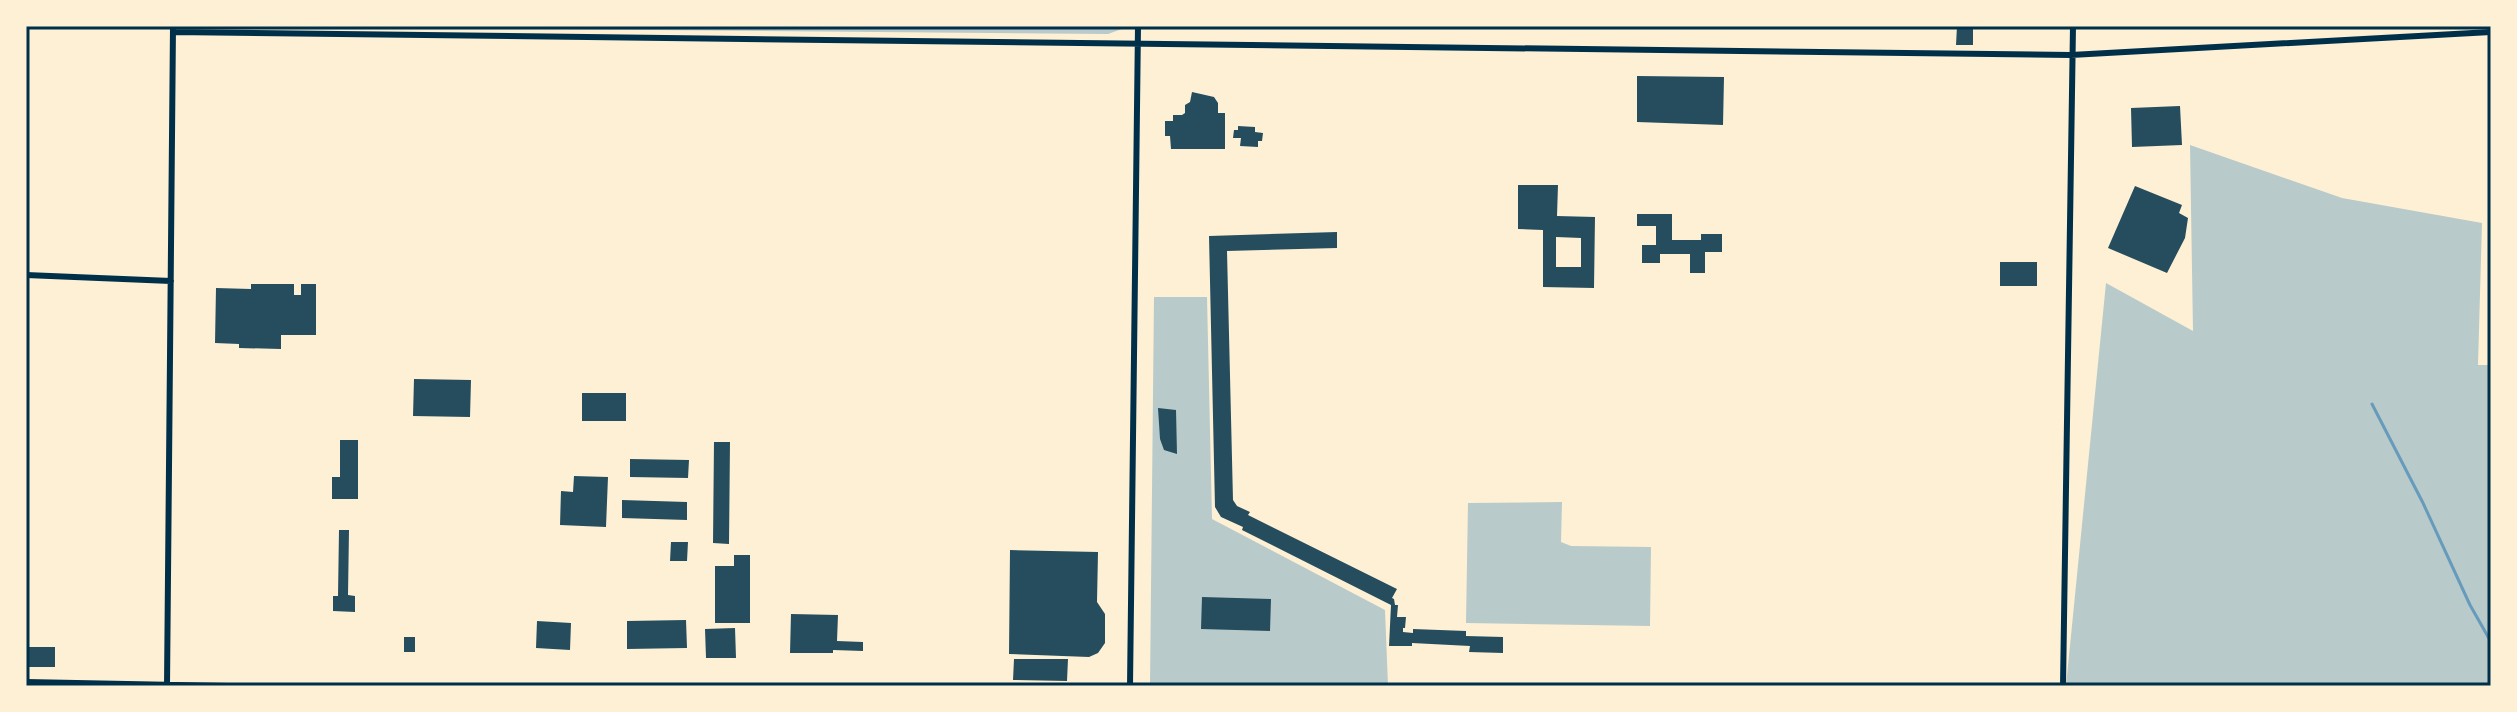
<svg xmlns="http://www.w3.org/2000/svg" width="2517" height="712" font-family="Arial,sans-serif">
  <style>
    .green { fill: #b9caca }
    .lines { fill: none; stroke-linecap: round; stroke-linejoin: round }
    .stream { stroke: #669bbc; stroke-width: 3 }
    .building { fill: #264d5e; fill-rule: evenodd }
    .tertiary { stroke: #003049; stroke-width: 6 }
    .neatline { fill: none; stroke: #003049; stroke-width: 3 }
  </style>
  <rect width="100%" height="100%" fill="#fdf0d5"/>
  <path class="green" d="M203,26h927l-22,8z
    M2190,145l152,53 140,25 -4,142h13v321h-425l40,-403 87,48z
    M1154,297h53l5,222 173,91 3,76h-238z
    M1562,502l-1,40 10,4 80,1 -1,79 -184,-3 2,-120z"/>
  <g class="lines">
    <path class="stream" d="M2372,404l51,99 47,102 21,37"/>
  </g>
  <path class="building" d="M1957,26h16v19h-17z
    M1637,76l87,1 -1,48 -86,-3z
    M1192,92l22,5 4,6v10h7v36h-54l-1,-13h-5v-15h8v-6h9l3,-2v-8l5,-3z
    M2180,106l2,39 -50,2 -1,-39z
    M1238,126l17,1v5l8,1 -1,8h-4v6l-18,-1 1,-8h-8l1,-8h4z
    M1518,185h40l-1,31 38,1 -1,71 -51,-1v-57l-25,-1zM1556,237l25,1v29h-25z
    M2135,186l47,19 -3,8 9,5 -3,20 -18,35 -59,-25z
    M1637,214h35v26h29v-6h21v18h-17v21h-15v-19h-30v9h-18v-18h14v-19h-19z
    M1337,232v16l-110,3 6,249 4,6 13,6 -2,3 149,74 -5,9 2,1 1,6h3l-1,12h9l-1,11h-2v4l10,1v-4l53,2v5l37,1v16l-34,-1 1,-6 -58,-3v3h-23l2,-41 -149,-75 1,-3 -22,-10 -6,-10 -6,-271z
    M2000,262h37v24h-37z
    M251,284h43v11h7v-11h15v51h-35v14l-42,-1v-4l-24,-1 1,-55 35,1z
    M414,379l57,1 -1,37 -57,-1z
    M582,393h44v28h-44z
    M1158,408l18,2 1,44 -13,-4 -4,-11z
    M340,440h18v59h-26v-22h8z
    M714,442h16l-1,102 -16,-1z
    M630,459l59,1 -1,18 -58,-1z
    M574,476l34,1 -2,50 -46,-2 1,-34 12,1z
    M622,500l65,2v18l-65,-2z
    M339,530h10l-1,65 7,1v16l-22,-1v-15h5z
    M671,542h17l-1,19h-17z
    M1010,550l88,2 -1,50 8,12v29l-7,10 -9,4 -80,-3z
    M734,555h16v68h-35v-57h19z
    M1202,597l69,2 -1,32 -69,-2z
    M791,614l47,1 -1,26 26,1v9l-30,-1v3h-43z
    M686,620l1,28 -60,1v-28z
    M537,621l34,2 -1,27 -34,-2z
    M735,628l1,30h-30l-1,-29z
    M404,637h11v15h-11z
    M26,647h29v20h-29z
    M1014,659h54l-1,22 -54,-1z"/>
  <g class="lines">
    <path class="tertiary" d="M173,32l1898,23 420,-23
      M26,275l145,6
      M26,682l202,4
      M167,686l6,-660
      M1130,686l8,-660
      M2063,686l10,-660"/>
  </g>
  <rect width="2517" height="712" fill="none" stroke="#fdf0d5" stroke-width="56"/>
  <rect x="28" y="28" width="2461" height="656" class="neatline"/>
</svg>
